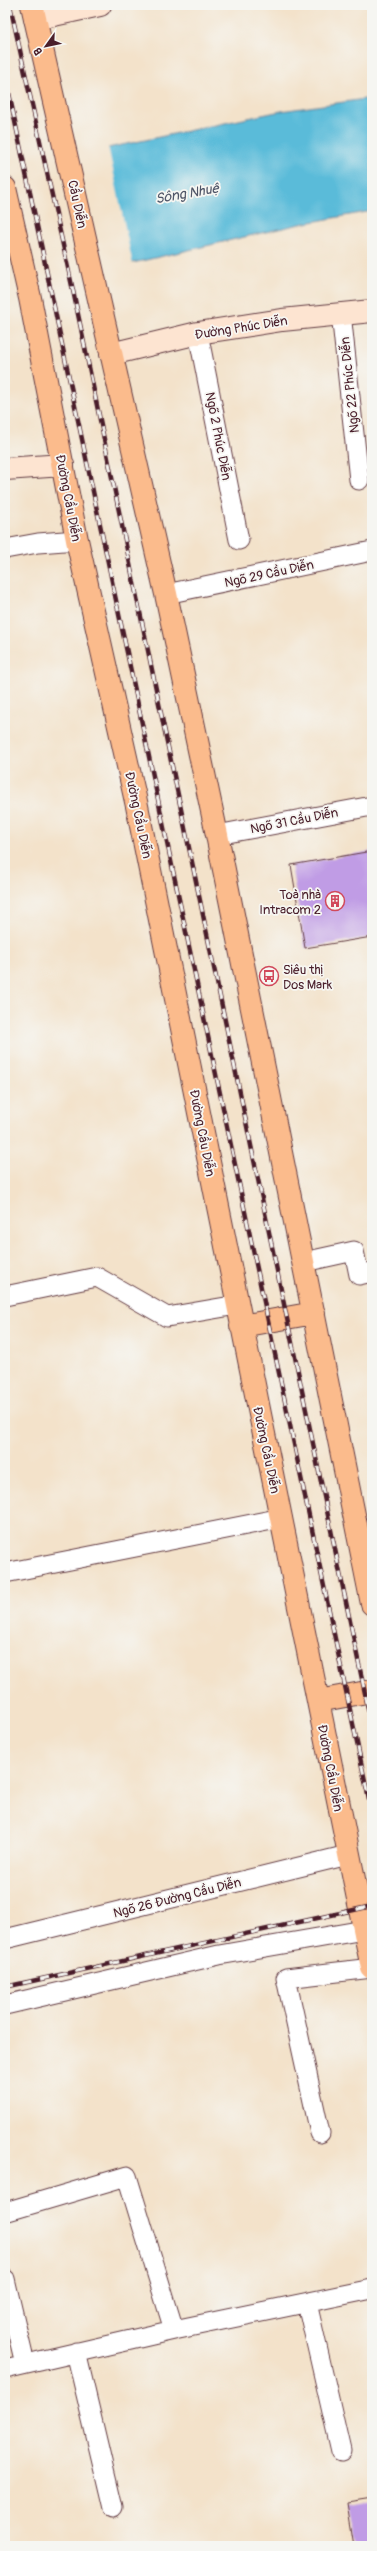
<svg xmlns="http://www.w3.org/2000/svg" width="377" height="2551" font-family="Pangolin,sans-serif">
  <style>
    .water { fill: #5abbd9; stroke: #526d82 }
    .pier { fill: #f3e2ca }
    .building { fill: #c09ce5 }
    .lines { fill: none; stroke-linecap: round; stroke-linejoin: round }
    .street-casing { stroke: #633c43; stroke-width: 21 }
    .secondary-casing { stroke: #633c43; stroke-width: 24 }
    .highway-casing { stroke: #633c43; stroke-width: 24 }
    .street { stroke: #fff; stroke-width: 19 }
    .secondary { stroke: #fde4d1; stroke-width: 22 }
    .highway { stroke: #fbbb8c; stroke-width: 22 }
    .rail-casing { stroke: #4a1f2b; stroke-width: 4.5 }
    .rail { stroke: #f6f6f2; stroke-width: 3; stroke-dasharray: 9; stroke-linecap: butt }
    .labels { text-anchor: middle; stroke-width: 3.5; stroke-linejoin: round; paint-order: stroke }
    .street-label { font-size: 13px; fill: #4a1f2b; stroke: #f6f6f2 }
    .poi-label { font-size: 13px; fill: #4a1f2b; stroke: #f6f6f2; text-anchor: end }
    .water-label { font-size: 14px; font-style: italic; fill: #505668; stroke: #f6f6f2 }
  </style>
  <rect width="100%" height="100%" fill="#f6f6f2"/>
  <filter id="ink" filterUnits="userSpaceOnUse"><feTurbulence type="fractalNoise" baseFrequency=".025" numOctaves="2"/><feDisplacementMap in="SourceGraphic" scale="8" xChannelSelector="R" yChannelSelector="G"/><feConvolveMatrix kernelMatrix="1 2 1 2 8 2 1 2 1" color-interpolation-filters="sRGB"/></filter>
  <filter id="wash" filterUnits="userSpaceOnUse"><feTurbulence type="fractalNoise" baseFrequency=".012" numOctaves="4" result="noise"/><feDisplacementMap in="SourceGraphic" scale="16" xChannelSelector="R" yChannelSelector="G"/><feGaussianBlur stdDeviation="0.9" result="paint"/><feColorMatrix in="noise" values="0 0 0 0 0 0 0 0 0 0 0 0 0 0 0 0 0 1.4 0 .05"/><feComposite in="paint" operator="in"/></filter>
  <g filter="url(#wash)">
    <rect width="100%" height="100%" fill="#f3e2ca"/>
    <path class="water" d="M372,98v113l-72,13 -295,69v-123l276,-59z"/>
    <path class="pier" d="M108,146l25,119 -128,30v-127z"/>
    <g id="blocks">
      <path class="building" d="M372,851v86l-67,11 -14,-83z
        M372,2499v47h-18l-7,-43z"/>
    </g>
  </g>
  <g filter="url(#ink)">
    <use href="#blocks" fill-opacity="0" stroke="#633c43" stroke-width="1"/>
    <g class="lines">
      <defs>
        <path id="street" d="M341,313l18,167
          M198,333l41,207
          M5,549l33,-6 39,-3
          M166,594l206,-43
          M217,835l155,-29
          M304,1262l50,-11 5,24 13,-3
          M5,1296l92,-19 70,40 70,-12
          M5,1573l277,-55
          M5,1939l343,-84
          M5,2005l214,-50 145,-25
          M320,2133l-34,-155 86,-10
          M5,2212l122,-36 47,154
          M5,2279l20,85
          M307,2303l34,148
          M76,2352l37,156
          M5,2369l169,-39 198,-41"/>
        <path id="secondary" d="M35,19l65,-14
          M111,354l87,-21 84,-13 90,-9
          M5,469l58,-4"/>
        <path id="highway" d="M32,5l134,589 51,241 155,769
          M5,188l25,110 47,242 60,266 235,1162
          M241,1326l73,-13
          M318,1701l54,-10"/>
      </defs>
      <use href="#street" class="street-casing"/>
      <use href="#secondary" class="secondary-casing"/>
      <use href="#highway" class="highway-casing"/>
      <use href="#street" class="street"/>
      <use href="#secondary" class="secondary"/>
      <use href="#highway" class="highway"/>
      <defs>
        <path id="rail" d="M10,5l64,290 298,1432
          M5,74l367,1740
          M5,1987l367,-81"/>
      </defs>
      <use href="#rail" class="rail-casing"/>
      <use href="#rail" class="rail"/>
    </g>
  </g>
  <defs>
    <symbol id="building-ring" viewBox="-11 -11 22 22"><circle r="9.5" fill="#f6f6f2" stroke="#d1495b" stroke-width="1.5"/><path d="M-4-6H4V6H1V3H-1V6H-4ZM-2.5-4.3h1.7v1.8h-1.7ZM.8-4.3h1.7v1.8H.8ZM-2.5-1h1.7V.8h-1.7ZM.8-1h1.7V.8H.8Z" fill="#d1495b"/></symbol>
    <symbol id="bus-ring" viewBox="-11 -11 22 22"><circle r="9.5" fill="#f6f6f2" stroke="#d1495b" stroke-width="1.5"/><path d="M-5-6H5V4H4V6H2V4H-2V6H-4V4H-5ZM-3.5-4V0h7V-4ZM-3.5 1.2v1.5H-2V1.2ZM2 1.2v1.5H3.5V1.2Z" fill="#d1495b"/></symbol>
  </defs>
  <g fill-rule="evenodd">
    <use href="#building-ring" x="324" y="890" width="22" height="22"/>
    <use href="#bus-ring" x="258" y="965" width="22" height="22"/>
  </g>
  <g class="labels">
    <g class="street-label">
      <text transform="translate(78 204) rotate(78)" y="5">Cầu Diễn</text>
      <text transform="translate(241 327) rotate(-9)" y="5">Đường Phúc Diễn</text>
      <text transform="translate(349 385) rotate(-96)" y="5">Ngõ 22 Phúc Diễn</text>
      <text transform="translate(219 436) rotate(79)" y="5">Ngõ 2 Phúc Diễn</text>
      <text transform="translate(69 498) rotate(79)" y="5">Đường Cầu Diễn</text>
      <text transform="translate(269 573) rotate(-12)" y="5">Ngõ 29 Cầu Diễn</text>
      <text transform="translate(139 815) rotate(78)" y="5">Đường Cầu Diễn</text>
      <text transform="translate(294 820) rotate(-11)" y="5">Ngõ 31 Cầu Diễn</text>
      <text transform="translate(203 1133) rotate(79)" y="5">Đường Cầu Diễn</text>
      <text transform="translate(267 1450) rotate(78)" y="5">Đường Cầu Diễn</text>
      <text transform="translate(331 1768) rotate(79)" y="5">Đường Cầu Diễn</text>
      <text transform="translate(177 1897) rotate(-14)" y="5">Ngõ 26 Đường Cầu Diễn</text>
    </g>
    <g class="poi-label">
      <text x="321" y="899">Toà nhà<tspan x="321" dy="15">Intracom 2</tspan></text>
      <text x="283" y="974" text-anchor="start">Siêu thị<tspan x="283" dy="15">Dos Mark</tspan></text>
    </g>
    <g class="water-label">
      <text transform="translate(187 193) rotate(-10)" y="5">Sông Nhuệ</text>
    </g>
  </g>
  <rect width="377" height="2551" fill="none" stroke="#f6f6f2" stroke-width="20"/>
  <g transform="translate(46 46) rotate(237)" stroke="#f6f6f2" stroke-width="3" paint-order="stroke">
  <path d="M0-3L7 15L0 10L-7 15Z" fill="#4a1f2b"/>
  <text y="-6" font-size="11" font-weight="bold" text-anchor="middle" fill="#4a1f2b">B</text>
  </g>
</svg>
